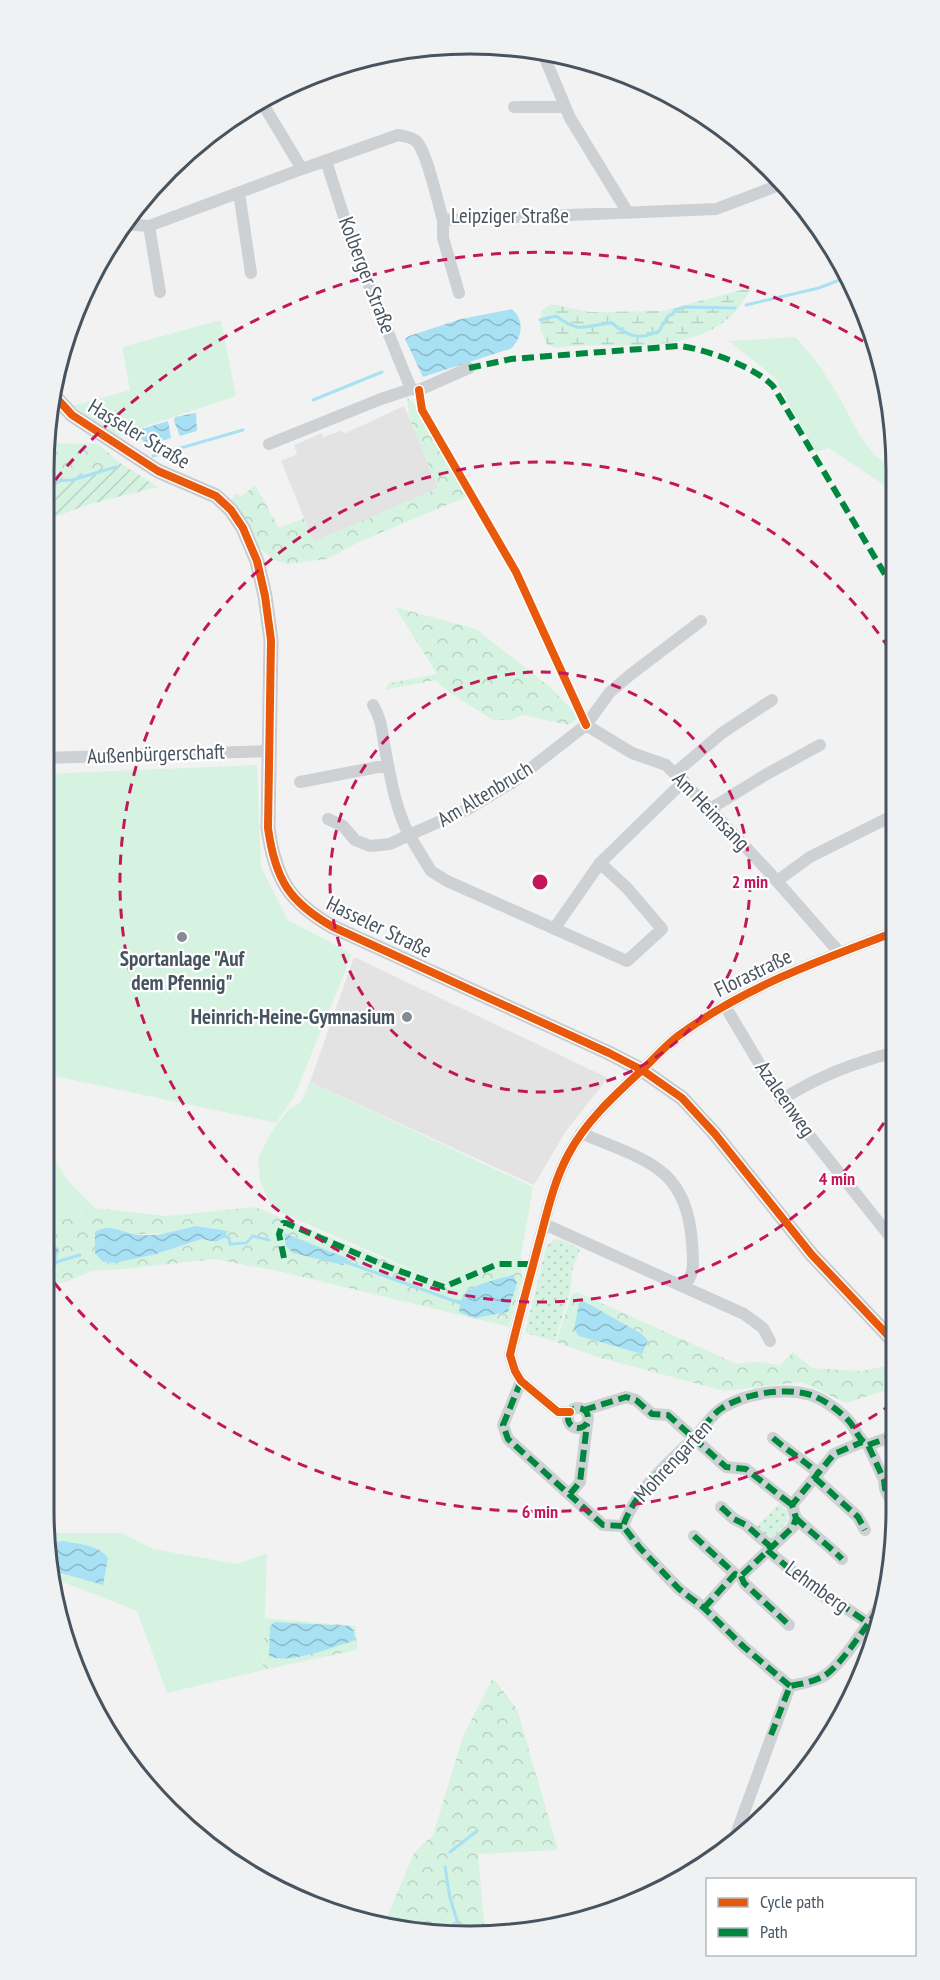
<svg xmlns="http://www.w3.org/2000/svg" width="940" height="1980" font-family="'PT Sans Narrow',sans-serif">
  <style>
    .education { fill: #e4e3e4 }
    .grass { fill: #d6f3e2 }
    .forest { fill: url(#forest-crowns); fill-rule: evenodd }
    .wetland { fill: url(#wetland-marsh) }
    .park { fill: url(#park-dots) }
    .garden { fill: url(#garden-furrows) }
    .water { fill: url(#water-waves) }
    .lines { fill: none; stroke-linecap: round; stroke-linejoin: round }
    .stream { stroke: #a8e1f3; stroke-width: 3 }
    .minor { stroke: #ced1d3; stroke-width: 12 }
    .major { stroke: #c9cdd1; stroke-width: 15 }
    .quiet { stroke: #00873e; stroke-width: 6; stroke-dasharray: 12 6; stroke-linecap: butt }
    .cycleway-casing { stroke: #fff; stroke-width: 11 }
    .cycleway { stroke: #e8590c; stroke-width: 8 }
    .ring { fill: none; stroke: #c2185b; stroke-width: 3; stroke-dasharray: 10 8 }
    .poi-dot { fill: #838b93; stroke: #fff; stroke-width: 2 }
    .labels { text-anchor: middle; stroke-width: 4.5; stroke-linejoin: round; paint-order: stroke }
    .street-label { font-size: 21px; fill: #475460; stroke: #fff }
    .poi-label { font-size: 21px; font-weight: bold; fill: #475460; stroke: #fff }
    .rim { fill: none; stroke: #475460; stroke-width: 3 }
    .centre { fill: #c2185b; stroke: #fff; stroke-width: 3 }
    .ring-label { font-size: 18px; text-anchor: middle; font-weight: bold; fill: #c2185b; stroke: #fff; stroke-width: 4.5; stroke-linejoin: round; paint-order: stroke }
  </style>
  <defs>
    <pattern id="forest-crowns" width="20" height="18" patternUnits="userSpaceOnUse" patternTransform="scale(1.5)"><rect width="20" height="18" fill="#d6f3e2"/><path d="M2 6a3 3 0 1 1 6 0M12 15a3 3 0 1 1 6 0" fill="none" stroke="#b9d2c4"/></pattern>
    <pattern id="wetland-marsh" width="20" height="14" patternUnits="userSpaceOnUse" patternTransform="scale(1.5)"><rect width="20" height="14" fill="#d6f3e2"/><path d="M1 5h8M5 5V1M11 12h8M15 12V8" fill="none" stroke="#b9d2c4"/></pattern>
    <pattern id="park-dots" width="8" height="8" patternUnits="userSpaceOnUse" patternTransform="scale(1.5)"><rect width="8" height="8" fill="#d6f3e2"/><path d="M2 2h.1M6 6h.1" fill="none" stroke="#b9d2c4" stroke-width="1.8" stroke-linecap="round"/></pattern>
    <pattern id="garden-furrows" width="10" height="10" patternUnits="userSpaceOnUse" patternTransform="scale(1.5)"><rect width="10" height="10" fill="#d6f3e2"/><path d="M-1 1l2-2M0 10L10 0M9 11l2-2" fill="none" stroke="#b9d2c4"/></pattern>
    <pattern id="water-waves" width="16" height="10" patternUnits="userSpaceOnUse" patternTransform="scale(1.5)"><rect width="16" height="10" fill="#a8e1f3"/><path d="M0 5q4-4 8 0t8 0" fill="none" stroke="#8bb9c8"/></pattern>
  </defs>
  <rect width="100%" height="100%" fill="#f3f2f2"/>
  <path class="education" d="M404,406l35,82 -125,54 -33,-81 16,-7 -3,-9 28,-12 1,4 17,-6 6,2z
    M354,957l254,121 -42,53 -32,54 -224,-103z"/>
  <path class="grass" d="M221,320l15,76 -119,40 -45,-30 58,-16 -8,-43z
    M795,337c16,15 28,34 40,53 17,27 27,62 58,78v23l-64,-43 -13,4 -42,-75 -45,-36z
    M257,765l4,102 27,53 64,34 -58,143 -18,26 -222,-47 -10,-18v-284z
    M310,1082l223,105 -12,68 -52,21 -26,7 -170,-74 -13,-28 -2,-23 14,-27 16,-21 13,-8z
    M44,1142l24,39 27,27 -51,12z
    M53,1533h69l31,16 84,15 30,-11 -4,117 -96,23 -30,-82 -82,-32 -6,-33z"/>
  <path class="forest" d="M407,398l10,7 49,92 -105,44 -34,18 -40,5 -15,-5 -16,-15 -25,-42 4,-9 7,3 13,-11 24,43 25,-10 10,24 124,-54 -29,-71z
    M46,443l52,1 22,19 -52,14 -24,1z
    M395,607l81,22 74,58 23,24 4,8 -9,6 -45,-10 -13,5h-17l-43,-27 -15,-13 -50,10 4,-7 48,-9z
    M255,1207l188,76 26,-7 52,-21 1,23 -13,49 -231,-56 -64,-12 -88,10 -35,2 -25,11 -22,3v-11l10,-3 5,-21 -15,-14v-16l51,-12 71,8zM113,1227c22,10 28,7 50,6 20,0 41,3 61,5l-8,4 -14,-3 -46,15z
    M577,1292l160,72c14,-3 27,-3 42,2l14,-14 19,16 49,3 35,-7v23l-50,16 -44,-21 -78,9 -127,-34 -41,-15 16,-48z
    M265,1618l91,8 1,24 -94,20z
    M493,1678l24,31 41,141 -80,4 7,81 -15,1 -87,-9 31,-74 19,-18 30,-99z"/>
  <path class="wetland" d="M753,287c-7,9 -14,22 -22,29 -45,42 -118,24 -174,32l-10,-3 -7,-16 1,-18 10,-7 39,8 72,-1z"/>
  <path class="park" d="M561,1239l19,10 -8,22 -1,17 -16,53 -30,-8 21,-86 7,-7z
    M779,1504l8,7 1,10 -18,20 -15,-13z"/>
  <path class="garden" d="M120,463l38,24c-38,10 -79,17 -114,36v-45l24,-1z"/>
  <path class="water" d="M512,309c13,12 10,27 0,39l-89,29 -18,-38 4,-3 52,-17z
    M196,413l1,18 -17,5 -6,-15 1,-4z
    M168,421l3,17 -24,8 -9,-11v-5z
    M195,1226l33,5 -4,7 -8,4 -14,-3 -46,15 -41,9 -12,-1 -8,-9v-21c16,-10 28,2 45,3 18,2 38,-5 55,-9z
    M284,1233l65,26 -6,6 -50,-12 -7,-7z
    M44,1236l15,13 -5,23 -10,2z
    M513,1275l4,8 -9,29 -34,6 -15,-6c1,-6 2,-15 6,-19 9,-9 37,-15 48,-18z
    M583,1301l59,33 6,7 -6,13 -63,-18 -5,-6 5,-27z
    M62,1541c15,3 36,3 46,17l-5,27 -49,-14 -2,-7 5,-22z
    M274,1622l76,4 4,5 1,9c-21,7 -65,25 -86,16l1,-29z"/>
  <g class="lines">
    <path class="stream" d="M746,305l73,-17 28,-11
      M540,320l16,-4c26,19 28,9 56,7 15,13 28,18 47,8l9,-15 5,-2 2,-4 10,-3 50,1
      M313,400l69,-28
      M153,456l90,-26
      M44,482l28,-2 44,-13
      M222,1235l7,3 1,6 16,-1 7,-7 16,4
      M343,1261l117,42
      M53,1263l27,-8
      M450,1852l27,-21
      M445,1867l5,31 12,38"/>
    <path class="minor" d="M542,51l28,67 58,95
      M261,101l41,68 96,-34c7,1 13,2 18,6 11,10 22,63 27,79l273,-11 66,-25
      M514,107h51
      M326,161l29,90 56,138
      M239,193l12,80
      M443,220v18l16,55
      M123,224l26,2 153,-57
      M149,226l11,66
      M269,444l112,-45 30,-10 8,1 50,-22
      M373,705c10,16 9,31 13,49 5,27 10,55 23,81l59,-26 45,-27 73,-57 24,-33 20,-17 71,-54
      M586,725l46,28 34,12 44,44 58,62 71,81
      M44,758l225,-7
      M675,773l47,-40 50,-33
      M300,782l88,-17
      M710,809l55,-34 55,-30
      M328,819l15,7 12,14 15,6 20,-2 19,-9 22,36 16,10 180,80 35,-32 -35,-41 -27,-25 -46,66
      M600,863l84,-82
      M777,881l33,-24 76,-38
      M725,1006l56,94 115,144
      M781,1100c38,-24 70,-36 114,-48
      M581,1133c62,27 106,32 111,110 1,17 4,30 -8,43
      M544,1224l200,90 19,14 7,13
      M521,1381l-18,44 5,14 95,86 20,1
      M568 1418a10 10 0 1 1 20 0a10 10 0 1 1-20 0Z
      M584,1410l42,-13 10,3 16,14 16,1 58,52 20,2 46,36
      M570,1412h-12l-37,-31 -6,-10 -5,-16c8,-35 18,-70 27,-105 9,-32 15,-65 31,-95 18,-34 46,-59 74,-85 12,-11 23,-24 36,-34 65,-48 142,-76 217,-104
      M773,1438c15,13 30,22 45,35
      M868,1445l28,-10
      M815,1478l43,39 7,13
      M570,1494l10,-12 7,-58
      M721,1507l13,12 12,6 26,23
      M796,1518c15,15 31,26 46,41
      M694,1536l41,38
      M767,1550l54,45 16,7 31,21
      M741,1576l3,7 45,42
      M704,1608l31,-34 6,2 52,-49 3,-9 -4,-13 42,-51 28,-12
      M790,1686l-46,-39 -40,-39 -25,-19 -39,-41 -17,-22c13,-36 44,-62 71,-88 9,-9 17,-23 28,-30 24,-15 62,-21 89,-13 12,4 29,16 38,26 7,8 9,19 19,24l16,35 1,9 11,22
      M735,1837l55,-151c11,-2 22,-4 32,-9 18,-8 51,-62 65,-80"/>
    <path class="major" d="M51,392l21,23 86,56 58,25 15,14 12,18 14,33 8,35 6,44 -3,188c7,51 21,74 65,99l276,126 33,17 40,28 33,36 97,121 84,89"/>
    <path class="quiet" d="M469,368l42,-9 168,-13c27,3 76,21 94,40l120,202
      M284,1258l-5,-24 4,-11h3l100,43 58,21 54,-23h35
      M521,1381l-18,44 5,14 95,86 20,1
      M568 1418a10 10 0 1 1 20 0a10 10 0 1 1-20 0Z
      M584,1410l42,-13 10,3 16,14 16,1 58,52 20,2 46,36
      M773,1438c15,13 30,22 45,35
      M868,1445l28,-10
      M815,1478l43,39 7,13
      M570,1494l10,-12 7,-58
      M721,1507l13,12 12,6 26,23
      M796,1518c15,15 31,26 46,41
      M694,1536l41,38
      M767,1550l54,45 16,7 31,21
      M741,1576l3,7 45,42
      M704,1608l31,-34 6,2 52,-49 3,-9 -4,-13 42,-51 28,-12
      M790,1686l-46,-39 -40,-39 -25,-19 -39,-41 -17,-22c13,-36 44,-62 71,-88 9,-9 17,-23 28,-30 24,-15 62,-21 89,-13 12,4 29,16 38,26 7,8 9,19 19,24l16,35 1,9 11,22
      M771,1735l19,-49c11,-2 22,-4 32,-9 18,-8 51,-62 65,-80"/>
    <defs>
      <path id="cycleway" d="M419,390l3,20 94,162 70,153
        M51,392l21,23 86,56 58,25 15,14 12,18 14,33 8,35 6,44 -3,188c7,51 21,74 65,99l276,126 33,17 40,28 33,36 97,121 84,89
        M570,1412h-12l-37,-31 -6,-10 -5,-16c8,-35 18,-70 27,-105 9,-32 15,-65 31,-95 18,-34 46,-59 74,-85 12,-11 23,-24 36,-34 65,-48 142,-76 217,-104"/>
    </defs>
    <use href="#cycleway" class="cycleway-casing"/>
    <use href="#cycleway" class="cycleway"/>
  </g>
  <g class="ring">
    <circle cx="540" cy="882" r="210"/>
    <path d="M894 1108A420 420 0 1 1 892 653"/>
    <path d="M892 1404A630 630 0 0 1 44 1270M44 494A630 630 0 0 1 874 348"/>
  </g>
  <g class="poi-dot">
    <circle cx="182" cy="937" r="6"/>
    <circle cx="407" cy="1017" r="6"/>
  </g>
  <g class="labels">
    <g class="street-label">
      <text x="510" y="223">Leipziger Straße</text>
      <text transform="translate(367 275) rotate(69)" y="7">Kolberger Straße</text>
      <text transform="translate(139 434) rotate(31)" y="7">Hasseler Straße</text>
      <text transform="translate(156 754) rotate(-2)" y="7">Außenbürgerschaft</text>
      <text transform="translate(485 794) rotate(-31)" y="7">Am Altenbruch</text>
      <text transform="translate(711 811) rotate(46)" y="7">Am Heimsang</text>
      <text transform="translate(379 927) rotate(26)" y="7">Hasseler Straße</text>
      <text transform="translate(753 973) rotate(-26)" y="7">Florastraße</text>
      <text transform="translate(785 1099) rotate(55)" y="7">Azaleenweg</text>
      <text transform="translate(673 1461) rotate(-47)" y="7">Mohrengarten</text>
      <text transform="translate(817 1587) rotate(36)" y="7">Lehmberg</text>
    </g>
    <g class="poi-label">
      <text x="182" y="966">Sportanlage "Auf<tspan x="182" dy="24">dem Pfennig"</tspan></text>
      <text x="395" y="1024" text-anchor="end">Heinrich-Heine-Gymnasium</text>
    </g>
  </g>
  <path d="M0 0H940V1980H0ZM470 54H470A416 416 0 0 1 886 470V1510A416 416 0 0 1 470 1926H470A416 416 0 0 1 54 1510V470A416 416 0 0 1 470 54Z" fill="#f0f1f2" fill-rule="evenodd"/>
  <path class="rim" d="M470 54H470A416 416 0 0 1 886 470V1510A416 416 0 0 1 470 1926H470A416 416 0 0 1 54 1510V470A416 416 0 0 1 470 54Z"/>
  <circle cx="540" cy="882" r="9" class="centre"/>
  <g class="ring-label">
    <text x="750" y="888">2 min</text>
    <text x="837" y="1185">4 min</text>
    <text x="540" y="1518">6 min</text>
  </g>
  <rect x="706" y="1878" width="210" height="78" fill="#ffffff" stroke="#b5bbbf" stroke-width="1.5"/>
  <rect x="718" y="1898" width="30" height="9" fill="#e8590c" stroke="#b5bbbf" stroke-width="1.5"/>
  <text x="760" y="1908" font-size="18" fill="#475460">Cycle path</text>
  <rect x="718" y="1928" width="30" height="9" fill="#00873e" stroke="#b5bbbf" stroke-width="1.5"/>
  <text x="760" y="1938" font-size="18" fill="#475460">Path</text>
</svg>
